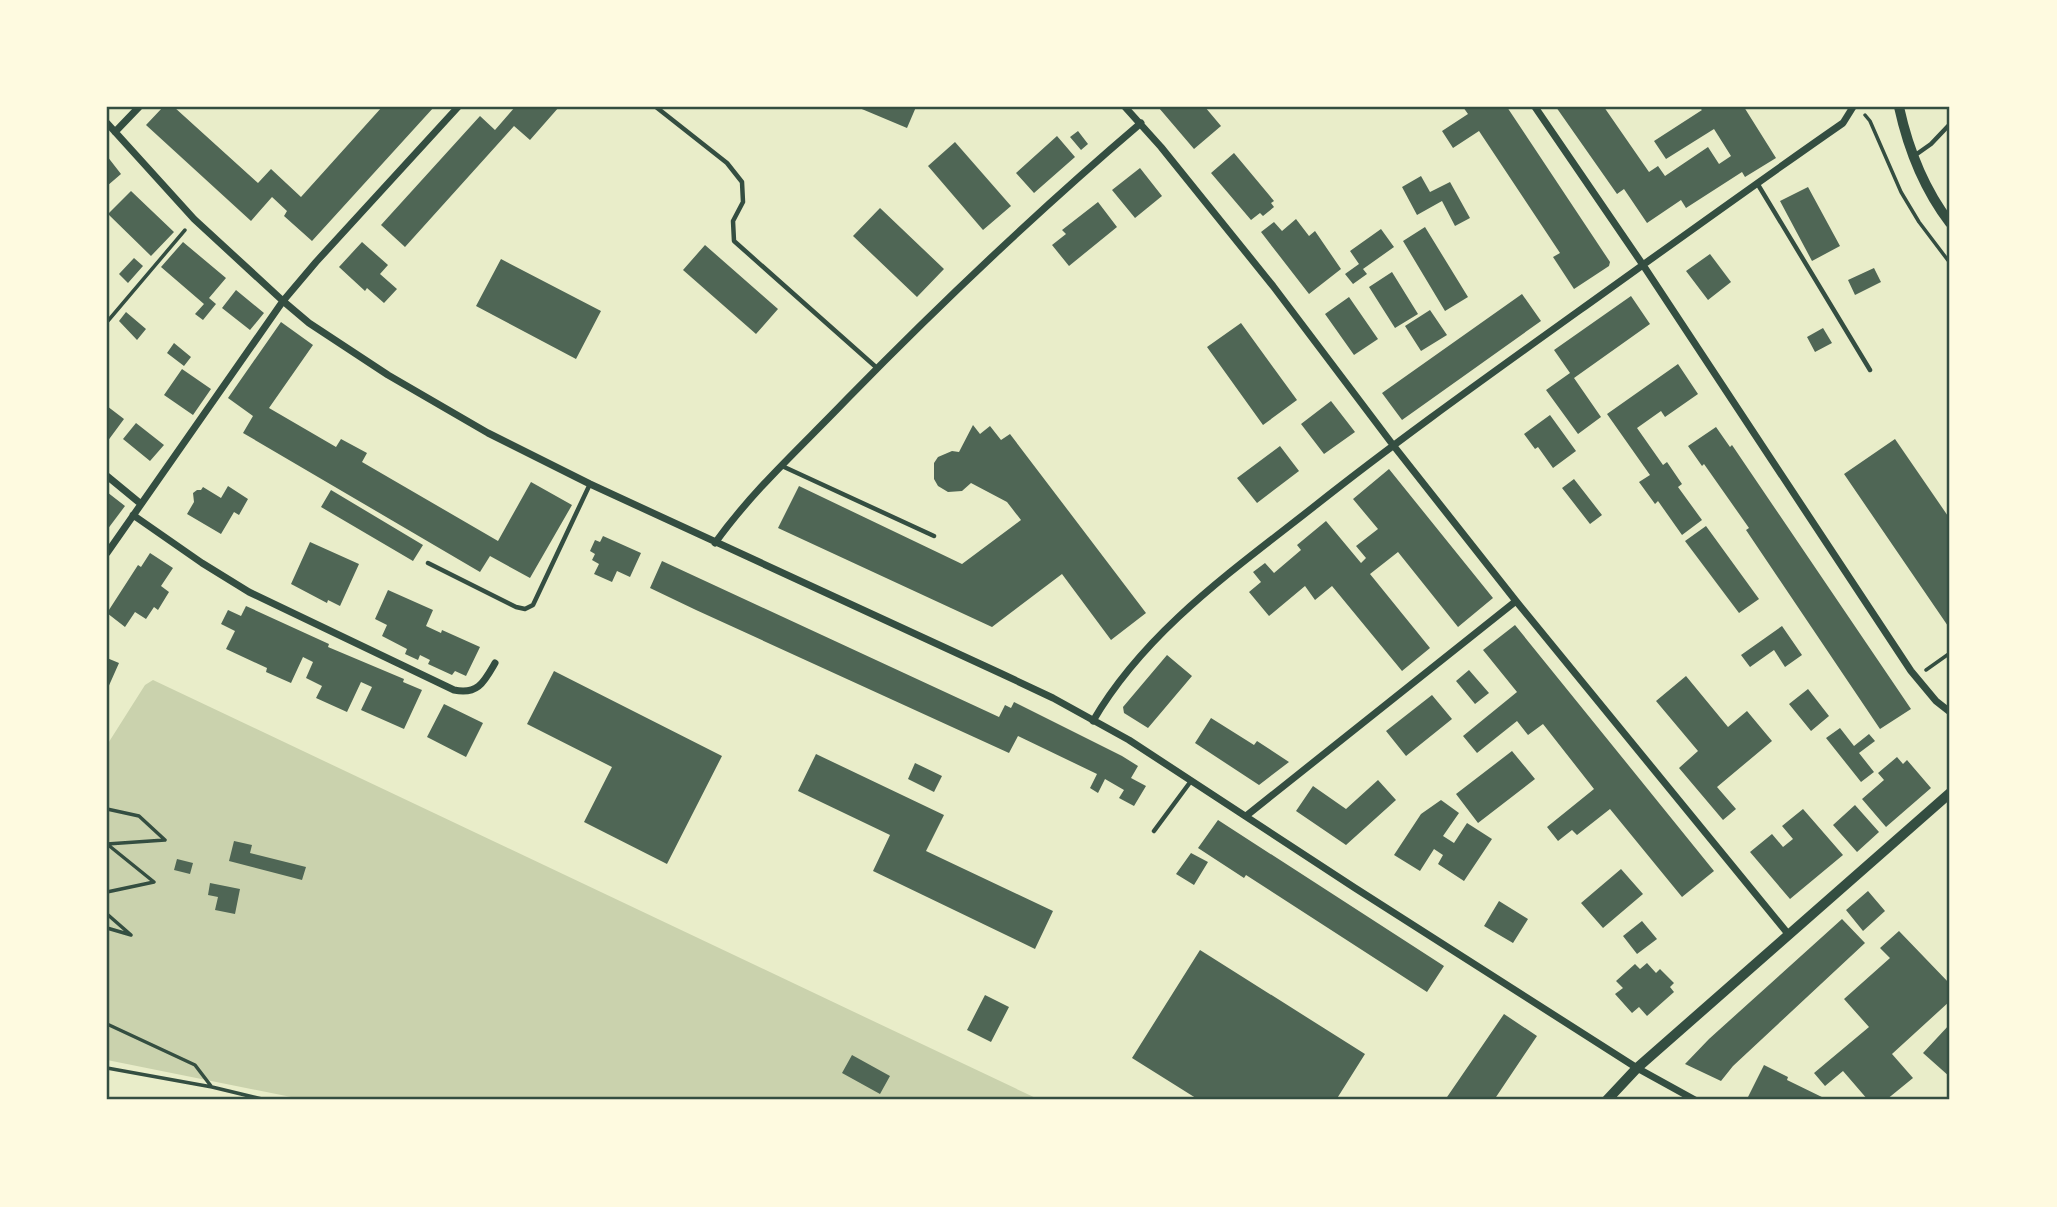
<svg xmlns="http://www.w3.org/2000/svg" width="2057" height="1207" font-family="'Asap Condensed',sans-serif">
  <style>
    .green { fill: #cad2ad }
    .building { fill: #4f6655 }
    .lines { fill: none; stroke-linecap: round; stroke-linejoin: round }
    .path { stroke: #344e41; stroke-width: 3.5 }
    .service { stroke: #344e41; stroke-width: 4.5 }
    .minor { stroke: #344e41; stroke-width: 7 }
    .tertiary { stroke: #344e41; stroke-width: 10 }
    .neatline { fill: none; stroke: #344e41; stroke-width: 2.5 }
  </style>
  <rect width="100%" height="100%" fill="#e9edc9"/>
  <path class="green" d="M153,680l887,420h-722v-2l-2,2h-10l-199,-40v-315l38,-60z"/>
  <path class="building" d="M163,107h11l84,76 13,-14 30,28 81,-90h52l-122,134 -28,-25 3,-5 -15,-14 -21,24 -105,-96z
    M515,107h44l-29,33 -16,-14 -109,121 -24,-22 99,-109 15,14z
    M857,107h59l-9,21z
    M1161,107h44l16,19 -27,23 -35,-41z
    M1463,107h44l103,155 -1,4 -35,23 -21,-32 7,-4 -81,-122 -26,17 -11,-17 26,-17z
    M1556,107h48l45,65 9,-6 7,10 43,-29 11,17 12,-8 -17,-27 -48,30 -12,-18 48,-31 -3,-3h45l32,51 -31,19 -3,-5 -56,36 -5,-8 -34,23 -23,-34 -7,5z
    M1078,131l10,13 -7,6 -11,-13z
    M1057,136l18,21 -41,36 -18,-20z
    M955,142l56,64 -28,24 -55,-64z
    M1234,153l40,48 -3,2 3,4 -11,9 -3,-3 -9,7 -40,-47z
    M107,156l14,18 -14,12z
    M1140,168l22,28 -27,22 -23,-28z
    M1421,176l9,16 20,-10 20,36 -15,8 -13,-25 -25,14 -15,-28z
    M1808,187l32,59 -28,15 -32,-60z
    M131,191l43,41 -23,24 -43,-42z
    M1098,202l19,25 -48,39 -17,-21 14,-11 -4,-4z
    M880,208l64,61 -27,28 -64,-61z
    M1296,219l13,17 6,-5 26,38 -32,25 -48,-62 13,-10 8,9z
    M1425,227l43,70 -23,14 -42,-70z
    M1381,229l13,18 -31,22 4,5 -14,10 -8,-10 14,-10 -9,-13z
    M183,242l43,36 -17,20 7,6 -13,16 -8,-6 9,-10 -43,-37z
    M362,242l26,23 -8,9 17,15 -13,14 -17,-15 -2,3 -26,-24z
    M705,245l73,64 -22,25 -73,-64z
    M1710,254l21,28 -23,18 -22,-29z
    M134,258l9,8 -15,17 -9,-9z
    M501,259l100,52 -25,48 -100,-53z
    M1874,268l7,14 -26,13 -7,-15z
    M1392,272l26,42 -23,14 -26,-41z
    M236,290l28,23 -14,17 -28,-22z
    M1522,294l19,27 -139,99 -20,-27z
    M1631,296l19,28 -76,54 27,39 -23,17 -32,-44 24,-17 -16,-23z
    M1349,297l29,42 -24,16 -29,-41z
    M1430,310l17,25 -26,16 -16,-25z
    M126,312l20,17 -9,11 -18,-19z
    M281,322l32,23 -44,63 67,39 5,-8 26,14 -5,9 136,79 33,-59 41,23 -42,73 -40,-22 -10,16 -237,-139 10,-17 -25,-18z
    M1241,323l56,77 -34,25 -56,-78z
    M1823,328l9,15 -17,9 -8,-15z
    M174,343l17,14 -7,9 -17,-13z
    M1678,364l20,30 -33,23 -4,-6 -24,17 26,37 4,-3 15,22 -4,3 24,33 -20,15 -24,-34 -3,3 -16,-22 11,-7 -43,-61z
    M182,369l29,20 -18,26 -29,-20z
    M1331,401l24,31 -31,22 -23,-30z
    M107,406l17,13 -17,23z
    M1550,415l26,36 -23,17 -15,-21 -3,2 -11,-15z
    M136,423l28,22 -14,16 -27,-22z
    M973,425l7,9 10,-8 11,14 9,-6 136,179 -35,27 -49,-66 -70,53 -214,-99 21,-42 163,78 59,-44 -14,-18 -36,-19 -9,8 -14,1 -10,-6 -4,-7v-16l4,-6 14,-6 7,1z
    M1716,427l14,20 2,-2 179,264 -31,20 -134,-199 3,-2 -45,-64 -2,2 -14,-20z
    M1895,439l55,80v110l-106,-155z
    M1280,446l19,25 -42,32 -20,-25z
    M1389,469l104,129 -35,29 -60,-75 -28,22 60,74 -28,23 -70,-85 -17,14 -10,-14 -36,30 -20,-24 12,-10 -8,-10 12,-9 9,10 27,-23 -4,-5 29,-24 35,42 5,-5 -10,-12 22,-17 -25,-30z
    M1574,479l28,36 -12,9 -28,-36z
    M228,486l20,13 -9,16 -5,-3 -13,22 -34,-20 7,-12 -1,-9 4,-3h4l2,-3 18,11z
    M331,490l92,55 -10,16 -92,-54z
    M107,492l18,14 -18,24z
    M1706,526l53,73 -20,14 -54,-72z
    M603,536l38,17 -11,24 -13,-6 -5,11 -18,-8 5,-10 -7,-4 3,-6 -5,-3 5,-11 5,2z
    M310,542l49,22 -19,42 -12,-6 -1,3 -36,-19z
    M150,553l23,15 -12,18 8,6 -11,18 -4,-3 -8,12 -11,-7 -10,15 -18,-14 31,-48 3,2z
    M662,561l337,156 6,-12 6,3 3,-6 108,54 16,10 -7,12 15,8 -12,20 -15,-8 5,-8 -19,-11 -7,14 -8,-5 7,-14 -79,-38 -9,17 -313,-143 -46,-22z
    M388,590l45,20 -7,16 15,7 1,-3 38,17 -14,29 -11,-5 -3,4 -24,-11 2,-4 -10,-5 -2,5 -13,-6 2,-5 -25,-13 5,-11 -12,-6z
    M246,606l83,38 -1,3 76,32 -1,3 19,8 -18,39 -43,-19 11,-23 -11,-5 -14,30 -31,-14 6,-12 -16,-8 7,-16 -10,-5 -12,26 -25,-11 1,-4 -41,-19 9,-18 -14,-7 7,-14 13,6z
    M1515,625l199,246 -32,26 -72,-88 -33,26 -5,-5 -14,11 -11,-14 47,-38 -51,-65 -15,11 -11,-14 -40,32 -14,-17 54,-44 -34,-42z
    M1782,626l20,29 -17,12 -11,-17 -24,17 -9,-12z
    M1167,655l25,21 -44,52 -24,-15 -1,-6z
    M107,658l12,5 -12,27z
    M1469,670l20,23 -14,11 -19,-23z
    M554,671l168,85 -55,108 -83,-42 28,-55 -85,-43z
    M1686,676l42,51 19,-16 25,30 -55,46 19,22 -13,11 -44,-52 19,-17 -42,-50z
    M1808,689l21,27 -18,15 -22,-27z
    M1432,695l20,24 -46,37 -20,-25z
    M444,704l39,19 -17,34 -39,-20z
    M1211,718l43,27 3,-4 32,21 -30,23 -64,-42z
    M1840,728l14,18 15,-12 6,7 -16,12 15,19 -13,10 -35,-44z
    M1512,751l23,28 -57,44 -22,-29z
    M816,754l128,61 -18,36 127,60 -18,38 -162,-78 17,-36 -92,-44z
    M1897,757l6,7 4,-4 24,28 -45,39 -24,-28 22,-19 -6,-7z
    M915,763l27,13 -8,16 -26,-13z
    M1378,780l18,20 -50,45 -50,-34 17,-25 33,23z
    M1441,800l18,13 -16,23 11,7 13,-20 25,16 -28,42 -26,-17 5,-9 -9,-6 -14,22 -26,-16 27,-41z
    M1855,805l24,27 -22,20 -24,-27z
    M1803,809l40,46 -53,44 -40,-47 22,-18 11,13 10,-8 -11,-13z
    M1218,820l226,146 -17,26 -181,-117 -2,3 -46,-30z
    M234,841l18,4 -2,8 56,14 -4,13 -73,-19z
    M1191,853l17,9 -14,23 -18,-11z
    M177,859l16,4 -3,11 -16,-4z
    M1621,869l22,25 -40,34 -22,-25z
    M210,883l30,6 -5,25 -20,-4 3,-13 -10,-2z
    M1868,891l17,20 -22,20 -17,-21z
    M1499,901l29,18 -15,24 -29,-17z
    M1842,919l23,24 -132,123 -12,15 -36,-17 24,-25z
    M1642,921l15,18 -20,15 -14,-18z
    M1899,931l51,53v17l-58,53 21,24 -27,22h-18l-25,-29 -18,15 -11,-13 55,-46 -25,-28 46,-41 -10,-10z
    M1200,950l165,104 -29,46h-137l-67,-42z
    M1647,963l9,10 4,-4 14,14 -4,4 4,5 -27,24 -8,-9 -7,6 -17,-19 8,-6 -7,-7 19,-17 5,5z
    M985,995l24,12 -18,35 -24,-12z
    M1504,1014l33,22 -43,64h-49z
    M1950,1024v53l-27,-24z
    M852,1055l38,21 -10,18 -38,-21z
    M1764,1065l24,12 -1,3 41,20h-73l-7,-3z"/>
  <g class="lines">
    <path class="path" d="M1865,115l5,6 31,71 18,30 31,41
      M107,322l78,-92
      M1926,670l24,-17
      M107,809l32,7 26,24 -58,4 47,38 -47,10
      M107,914l24,21 -24,-7
      M107,1024l88,41 16,21
      M107,1068l105,19 54,13"/>
    <path class="service" d="M656,107l71,56 15,19 1,20 -10,19 1,20 143,127
      M1914,156l17,-12 19,-20
      M1757,183l113,187
      M782,466l152,70
      M428,563l88,44 9,2 8,-4 57,-121
      M1154,831l37,-50"/>
    <path class="minor" d="M1125,107l36,40 112,139 120,159 123,156 273,334
      M1535,107l108,158 268,406 25,30 14,11
      M107,123l87,96 89,82 26,22 79,52 100,58 102,51 410,189 53,25 76,42 226,148 282,180 58,32
      M115,132l24,-25
      M107,476l34,28
      M133,515l69,48 47,29 205,98c24,5 30,-8 41,-27
      M715,543c38,-53 87,-97 132,-144 94,-96 192,-189 294,-276
      M107,553l176,-252 33,-39 142,-155
      M1093,721c53,-91 142,-152 223,-216 86,-68 175,-131 264,-195 88,-63 175,-126 263,-187l10,-16
      M1246,816l270,-215"/>
    <path class="tertiary" d="M1899,107c9,41 25,82 51,116
      M1607,1100l30,-32 313,-275"/>
  </g>
  <rect width="2057" height="1207" fill="none" stroke="#fefae0" stroke-width="217"/>
  <rect x="108" y="108" width="1840" height="990" class="neatline"/>
</svg>
